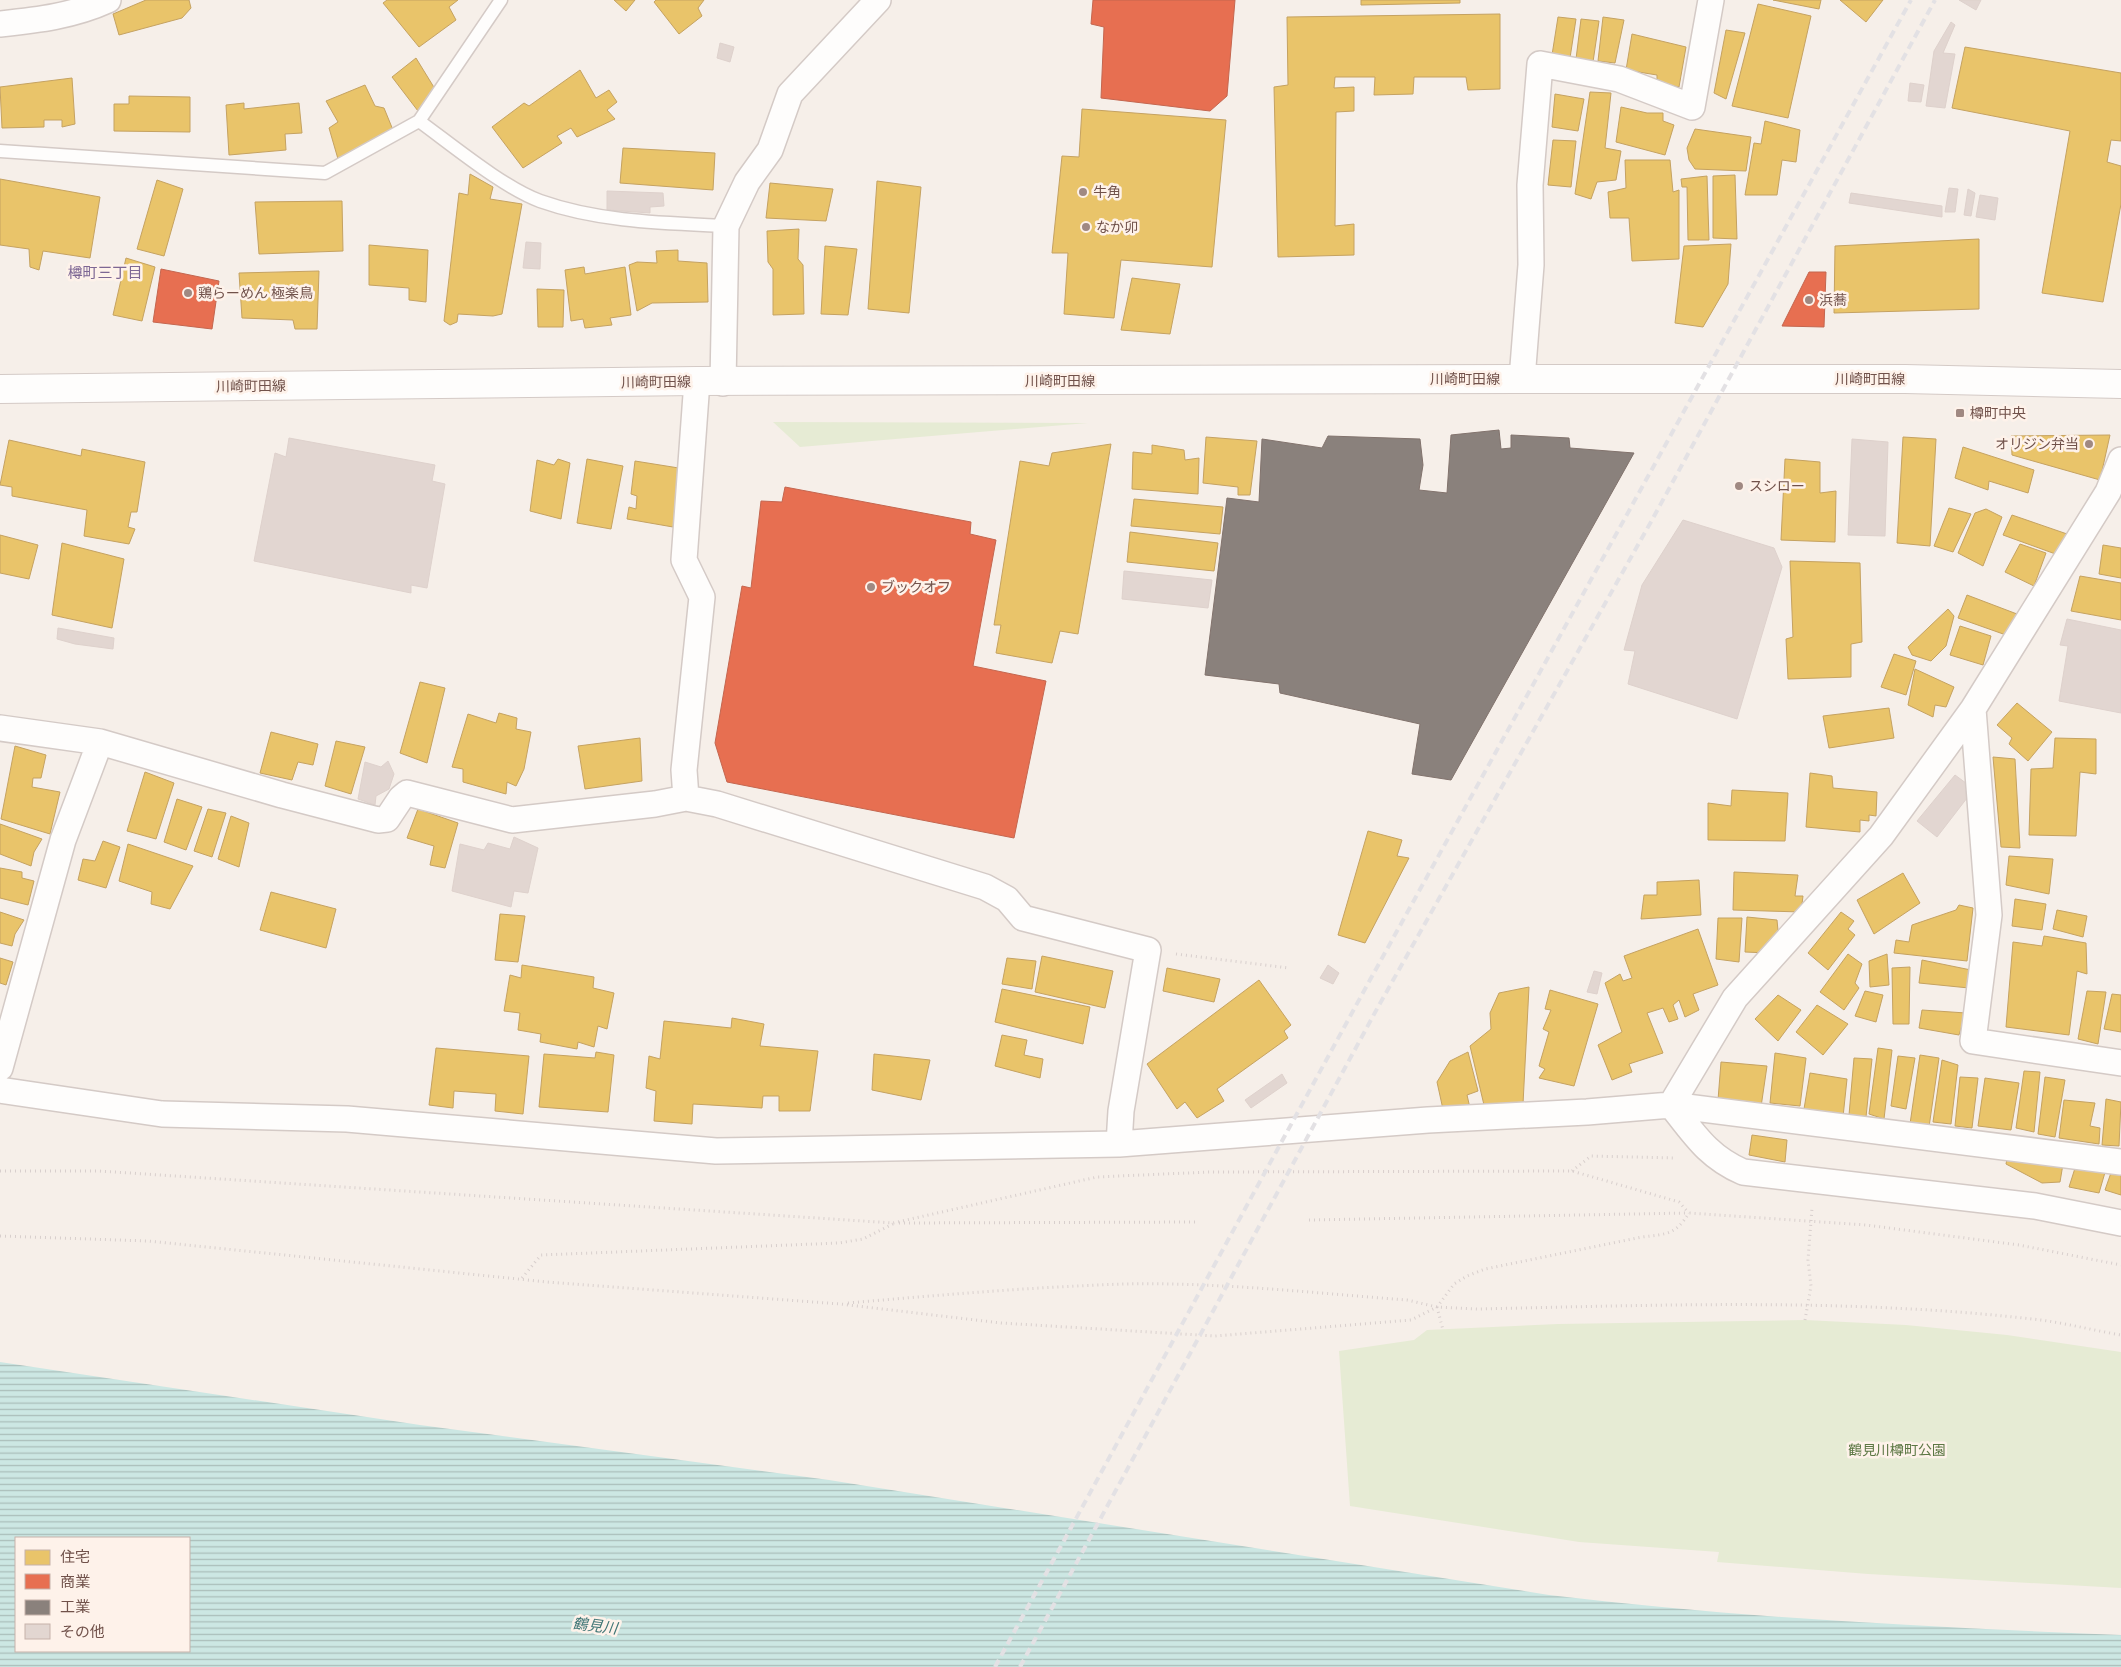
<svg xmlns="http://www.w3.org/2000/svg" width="2121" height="1667" font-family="Overpass,'Noto Sans JP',sans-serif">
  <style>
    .green { fill: #e6ebd4 }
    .water { fill: url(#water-rules); fill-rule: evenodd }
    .homes { fill: #e9c46a; stroke: #c5a261 }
    .shops { fill: #e76f51; stroke: #c4664f }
    .industry { fill: #8a817c; stroke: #82736d }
    .building { fill: #e2d6d1; stroke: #ded1cc }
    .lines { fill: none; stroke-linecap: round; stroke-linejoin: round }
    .service-casing { stroke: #d4cac6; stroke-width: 15 }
    .minor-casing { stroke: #d4cac6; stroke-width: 28 }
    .secondary-casing { stroke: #d4cac6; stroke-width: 30 }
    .path { stroke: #d8cfcd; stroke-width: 3; stroke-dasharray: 1 4; stroke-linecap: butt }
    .service { stroke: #fefdfc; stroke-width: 12 }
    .minor { stroke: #fefdfc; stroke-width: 25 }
    .secondary { stroke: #fefdfc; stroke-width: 28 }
    .rail { stroke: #e3e1e4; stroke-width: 4; stroke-dasharray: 8 5; stroke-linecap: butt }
    .poi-dot { fill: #a08982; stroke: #fef2ea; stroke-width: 2 }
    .labels { text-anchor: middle; stroke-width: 5; stroke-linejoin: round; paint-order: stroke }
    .poi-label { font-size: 14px; fill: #71524b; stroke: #fef2ea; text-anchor: start }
    .street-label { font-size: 14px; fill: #71524b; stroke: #fef2ea }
    .park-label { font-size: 14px; fill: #5c7744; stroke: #fef2ea }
    .neighbourhood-label { font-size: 15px; fill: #7d6794; stroke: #fef2ea }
    .water-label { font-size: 15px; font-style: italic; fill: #407676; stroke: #fef2ea }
  </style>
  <defs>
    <pattern id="water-rules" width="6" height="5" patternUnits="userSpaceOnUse" patternTransform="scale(1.25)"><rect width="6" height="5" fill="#cce7e3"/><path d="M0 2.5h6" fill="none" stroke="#aabeba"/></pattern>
  </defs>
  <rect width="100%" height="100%" fill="#f6efe9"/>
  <path class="green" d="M773,422l315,1 -288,24z
    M1805,1320l101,5 101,10 114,17v236l-253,-14 -151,-12 2,-10 -140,-10 -229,-36 -11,-155 75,-11 13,-10 131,-6z"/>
  <path class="water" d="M0,1362l420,63 409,55 720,115c190,23 381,32 572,40v32h-2121zM16,1538h173v113h-173z"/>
  <path class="homes" d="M146,0h43l2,8 -9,10 -63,17 -6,-21z
    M387,0h71l-9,7 7,13 -37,27 -36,-44z
    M614,0h21l-9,11z
    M656,0h48l-6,8 4,8 -23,18 -25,-32z
    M1361,0h99v3l-99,2z
    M1773,0h48l-2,9z
    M1840,0h43l-17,22z
    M1758,4l53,12 -23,102 -56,-12z
    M1500,14v75l-32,1 -2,-13h-52l-1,17 -39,1 1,-18h-40l-1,11 20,-1v24l-18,1 -1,114 19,-2v31l-76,2 -4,-170 14,-2 -1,-68z
    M1558,17l18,2 -6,39 -18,-3z
    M1603,17l21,3 -9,43 -17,-2z
    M1581,19l18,2 -6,41 -17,-3z
    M1726,30l19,3 -19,66 -12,-6z
    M1632,34l54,13 -7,40 -22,-4v-8l-31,-5z
    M1965,47l156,26v68l-10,-1 -4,22 14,4v38l-18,98 -61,-9 28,-162 -118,-23z
    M416,58l19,31 -17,22 -26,-34z
    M580,70l16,28 13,-8 8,12 -10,8 8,9 -38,18 -6,-9 -14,8 5,7 -39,25 -31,-41 32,-24 5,3z
    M72,78l3,46 -13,3v-7h-18v7l-42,1 -2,-41z
    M365,85l10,21 9,2 9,22 -55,29 -9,-31 9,-6 -12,-21z
    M1590,92l21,1 -6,55 16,3 -5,29 -19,2 -6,17 -16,-5z
    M1555,94l29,5 -6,32 -26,-4z
    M129,96l61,1v35l-76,-1v-27h15z
    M244,103v6l55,-6 3,30 -17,1 1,16 -57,5 -3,-50z
    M1621,107l26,6h16v8l11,4 -9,30 -49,-13z
    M1082,109l144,11 -14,147 -91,-7 -7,58 -50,-4 4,-61h-16l10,-97 17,1z
    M1765,121l35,9 -4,32 -14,-2 -5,35h-32l9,-52 7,1z
    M1695,129l56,8 -5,34 -51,-2 -6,-9 -2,-12z
    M1553,140l23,1 -5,46 -23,-2z
    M623,148l92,5 -2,37 -93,-7z
    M1625,160h45l3,32 6,-2v69l-47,2 -3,-43h-19l-2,-26 18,-4z
    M470,174l23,13 -3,12 32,5 -20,110 -9,2 -35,-2 -1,8 -7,3 -6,-4 15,-128 9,2z
    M1735,175l2,64 -24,-1v-62z
    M1707,176l2,64h-21l-1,-53h-5l-1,-8z
    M0,179l100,18 -10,61 -47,-7 -4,19 -9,-3 -1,-18 -29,-4z
    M157,180l26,9 -19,67 -27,-7z
    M877,181l44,6 -12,126 -41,-4z
    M770,183l63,6 -7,32 -60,-3z
    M342,201l1,50 -84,3 -4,-52z
    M799,229l-1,30 5,6 1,49 -31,1v-46l-5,-7 -1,-31z
    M1979,239v70l-145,4 1,-67z
    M1731,244l-3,40 -25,43 -28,-4 9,-77z
    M369,245l59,5 -2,52 -17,-2v-12l-40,-3z
    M825,246l32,3 -9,66 -27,-1z
    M678,250v11l29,2 1,39 -56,1 -15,8 -8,-46 8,-3 20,1 -1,-12z
    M126,258l29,9 -13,54 -29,-6z
    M584,267l1,7 40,-7 6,48 -21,3 2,7 -27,3 -2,-9 -12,2 -6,-51z
    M319,271l-2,58h-22l-2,-9 -51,-2 -3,-45z
    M1132,278l48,6 -10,50 -49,-4z
    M537,289l27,1 -1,37h-25z
    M2110,435l-10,45 -88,-25 -1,-19z
    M1206,437l51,4 -7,54h-12v-8l-35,-4z
    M1903,437l33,2 -6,107 -33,-3z
    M9,440l72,16 1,-7 63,13 -8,50h-6l-3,15 7,2 -6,15 -45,-8 3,-26 -75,-14v-9l-12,-2z
    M1111,444l-33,190 -18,-3 -8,32 -56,-10 5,-28h-7l26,-164 29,5 3,-13z
    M1152,445l32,5 1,10 14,-2 -1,36 -66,-5 1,-37 19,2z
    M1963,447l71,23 -6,23 -39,-12 -1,9 -33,-12z
    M558,459l12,4 -9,56 -31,-8 7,-51 17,5z
    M587,459l36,7 -12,63 -34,-6z
    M1785,459l35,3v31l16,-2 -1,51 -54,-2z
    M635,461l50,8 -12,58 -46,-8 2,-12 7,2 1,-13 -6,-2z
    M1134,499l89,8 -3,27 -89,-8z
    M1949,508l22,6 -18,38 -19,-6z
    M1986,509l16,8 -19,49 -25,-13 17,-40z
    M2012,515l58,20 -9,21 -58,-21z
    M1130,532l88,11 -4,28 -87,-9z
    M0,535l38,10 -9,34 -29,-6z
    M62,543l62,16 -12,69 -60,-13z
    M2020,544l26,9 -12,33 -29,-14z
    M2103,545l18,3v30l-22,-4z
    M1790,561l70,2 2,79 -11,2v33l-63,2 -2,-40 7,-2z
    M2080,576l41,7v37l-50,-9z
    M1967,595l50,19 -11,21 -48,-17z
    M1948,609l6,7 -8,30 -15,15 -19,-6 -4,-8z
    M1960,626l31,10 -8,29 -33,-10z
    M1894,654l22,7 -10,34 -25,-8z
    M1915,669l39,18 -8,20 -11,-2 -2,12 -25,-12z
    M420,682l25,6 -18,75 -27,-10z
    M2017,703l35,29 -24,29 -19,-17 3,-6 -15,-13z
    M1889,708l5,30 -65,10 -6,-32z
    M499,713l18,5 -1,11 15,3 -7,37 -8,17 -9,-4 -1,12 -43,-12v-13l-11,-2 16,-53 28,9z
    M271,732l47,12 -5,21 -15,-3 -6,18 -32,-7z
    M640,738l2,43 -57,8 -7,-43z
    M2055,738l41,1v35l-16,-2 -4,64 -47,-1 2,-66 22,-1z
    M336,741l29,6 -14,47 -26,-8z
    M15,746l31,9 -5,23h-8l-1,9 28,5 -10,42 -49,-15z
    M1993,757l22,2 5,89 -19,-1z
    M145,772l29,11 -18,56 -29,-8z
    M1810,773l22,3 1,12 44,4 -1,24 -7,-1v6l-9,-1v12l-54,-5z
    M1732,790l56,3 -3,48 -77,-1v-37l23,3z
    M177,799l25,8 -16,43 -22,-8z
    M208,809l18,4 -14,44 -18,-6z
    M418,809l40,14 -13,45 -15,-3 4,-19 -27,-8z
    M231,816l18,7 -10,44 -21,-8z
    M0,824l42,15 -8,13 -3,14 -31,-12z
    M1368,831l34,9 -5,16 12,2 -44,85 -27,-8z
    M103,841l17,6 -14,41 -28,-8 5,-21 12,2z
    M128,844l65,22 -23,43 -19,-5 1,-12 -33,-11z
    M2009,856l44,3 -4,35 -43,-9z
    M0,868l22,4v6l12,3 -6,24 -28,-7z
    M1734,872l64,3 -3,21h8l-2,16 -68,-2z
    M1903,873l17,30 -46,31 -17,-34z
    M1699,880l2,35 -60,4 3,-24h13v-13z
    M271,892l65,17 -10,39 -66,-18z
    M2015,899l31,5 -4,26 -30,-4z
    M1959,905l14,3 -6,53 -73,-8 2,-13 13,2 3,-17 44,-15z
    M2057,910l30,6 -4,21 -30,-8z
    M0,912l24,8 -9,14 -3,12 -12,-3z
    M1841,912l13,9 -6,8 7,6 -27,35 -20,-17z
    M500,914l25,2 -7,46 -23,-2z
    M1747,917l30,3 2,21 -11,12 -23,-1z
    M1718,918h24l-3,44 -23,-3z
    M1698,929l20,56 -25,9 6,16 -14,7 -6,-17 -6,5 5,14 -9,3 -6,-14 -16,5 16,40 -34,11 3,8 -20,8 -14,-35 24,-13 -17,-49 15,-9 3,7 9,-3 -8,-22z
    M2044,936l42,7 1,31 -10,-3 -8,64 -63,-8 7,-85 29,4z
    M1848,954l14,10 -7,19 4,5 -15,22 -24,-18z
    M1887,954l2,31 -19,2 -1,-26z
    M1042,956l71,15 -8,37 -70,-16z
    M0,958l13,4 -7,23 -6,-2z
    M1007,958l29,3 -4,28 -30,-5z
    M1922,960l49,10 -2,18 -50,-5z
    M522,965l72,12 -1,11 21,5 -7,36 -9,-3 -4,21 -16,-5 -1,7 -37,-7 1,-8 -23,-4 2,-17 -16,-2 6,-36 11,3z
    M1910,967l-1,57h-16l-1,-56z
    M1167,968l53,11 -6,23 -51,-11z
    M1259,980l32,45 -7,6 4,7 -71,51 7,12 -27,17 -12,-16 -8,7 -30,-45z
    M1529,987l-6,117 -39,1 -14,-59 21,-17 -1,-16 9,-20z
    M1002,989l88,18 -7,37 -88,-22z
    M1550,990l48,14 -24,82 -35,-8 6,-9 -6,-3 10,-34 -6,-3 8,-19 -6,-1z
    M1865,991l18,4 -7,27 -21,-6z
    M2087,991l19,1 -8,52 -20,-5z
    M2112,994l9,1v37l-17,-3z
    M1778,995l23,15 -23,31 -23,-22z
    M1817,1005l31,19 -25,31 -27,-23z
    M1922,1010l44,3 -7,22 -40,-7z
    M732,1018l32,6 -4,22 58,5 -8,60h-31v-15h-16l-1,12 -69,-4 -1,20 -38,-3 2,-30 -10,-3 3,-32 11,3 4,-38 67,7z
    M1002,1035l25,5 -3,15 19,4 -3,19 -45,-12z
    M436,1048l93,8 -6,58 -28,-3 1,-17 -42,-3 -1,17 -24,-3z
    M1878,1048l14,2 -8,69 -15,-5z
    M596,1052l18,3 -6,57 -69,-5 5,-53 51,4z
    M1468,1052l10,39 -11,4 3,13 -26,6 -7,-32 13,-21z
    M1775,1053l31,5 -6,48 -30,-3z
    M874,1054l56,6 -9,40 -49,-10z
    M1920,1055l19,3 -10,69 -19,-3z
    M1898,1056l17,2 -9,51 -15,-3z
    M1854,1058l18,1 -6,58 -17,-2z
    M1942,1060l16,5 -7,59 -18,-2z
    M1721,1062l46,4 -6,41 -43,-7z
    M2024,1071l16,1 -6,60 -18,-4z
    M1810,1073l37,6 -4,38 -39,-8z
    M1960,1077l18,1 -6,50 -17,-2z
    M2045,1077l20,3 -10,57 -17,-3z
    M1985,1078l34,5 -8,47 -33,-4z
    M2106,1099l15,3 -2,44 -17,-1z
    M2064,1100l31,3 -5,23 10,2 -1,16 -40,-6z
    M1752,1135l35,5 -2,22 -36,-7z
    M2008,1154l56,4 -4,24 -18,1 -36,-19z
    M2076,1165l30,4 -7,24 -30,-6z
    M2113,1167l8,1v27l-16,-5z"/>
  <path class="shops" d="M1093,0h142l-8,96 -17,15 -109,-13 3,-71 -13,-3z
    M161,269l58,12 -7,48 -59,-7z
    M1809,272h17l-2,55 -42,-1z
    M785,487l186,35 -1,12 26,6 -23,126 73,15 -32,157 -287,-56 -12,-39 27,-157 9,2 10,-87 21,1z"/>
  <path class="industry" d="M1499,430l2,19 10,-1v-13l58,3 1,10 64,5 -183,327 -39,-6 8,-50 -140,-31 -1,-9 -74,-9 22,-177 32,4 3,-63 60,9 6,-12 92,3 3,26 -4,25 28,3 4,-58z"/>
  <path class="building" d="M1959,0h22l-5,10z
    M1951,22l4,3 -12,28 12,1 -10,54 -19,-2 8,-55z
    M720,43l14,4 -4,15 -13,-4z
    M1910,83l14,2 -3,17 -13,-1z
    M1949,188l9,1 -3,23h-10z
    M1968,189l7,4 -4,23 -7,-1z
    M607,191l56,2 1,13 -14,1v6l-43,-3z
    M1851,193l91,13v11l-93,-14z
    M1980,195l18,3 -3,22 -19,-3z
    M526,242l15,1 -1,26 -17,-1z
    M289,438l146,27 -3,16 13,3 -18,104 -16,-3v8l-157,-32 21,-108 11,4z
    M1852,439l36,3 -3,94 -37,-1z
    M1683,520l91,28 8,19 -45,152 -109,-35 7,-33 -11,-1 18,-65z
    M1124,571l88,9 -4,28 -86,-9z
    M2067,619l54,11v83l-62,-12 9,-55 -8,-1z
    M58,628l56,10 -1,11 -38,-5 -18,-5z
    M388,761l6,13 -5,15 -13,7 -1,9 -17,-6 7,-37 16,5z
    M1955,775l19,14 -37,48 -20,-16z
    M514,837l24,11 -10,45 -14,-2 -3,16 -59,-16 8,-47 24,6 4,-7 22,6z
    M1328,965l11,8 -6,11 -13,-6z
    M1594,971l8,2 -5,21 -10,-2z
    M1282,1074l5,9 -36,25 -6,-8z"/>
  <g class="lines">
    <defs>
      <path id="service" d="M419,121c33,24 85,67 121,80 59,21 124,22 186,25
        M0,151l325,22 94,-52 82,-121"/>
      <path id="minor" d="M0,24c38,-4 73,-8 108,-24
        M1522,379l9,-114 -1,-80 10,-121 79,15 73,28 19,-107
        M697,381l-13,179 18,37 -18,173 2,28 31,6 268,83 22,12 16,19 125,32 -27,161 -2,33
        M723,383l3,-157 21,-44 23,-32 20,-56 88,-94
        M1973,709l16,206 -16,126 148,22
        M0,728l100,14 182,53 96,25 9,-1 14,-21 6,-5 105,27 143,-16 31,-6
        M0,1068l63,-228 37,-98
        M0,1090l162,24 185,5 369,32 403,-7 309,-24 159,-8 84,-7 64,-107 146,-162 92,-127 135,-217 13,-32
        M1671,1105c23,29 37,52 72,67l292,34 86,17
        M1671,1105l450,57"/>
      <path id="secondary" d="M0,389l697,-8 825,-2h383l216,5"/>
    </defs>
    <use href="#service" class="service-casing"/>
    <use href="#minor" class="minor-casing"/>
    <use href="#secondary" class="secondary-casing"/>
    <path class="path" d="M1176,954l113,14
      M0,1171h99l794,52 204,-46 112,-5 363,-1 107,31 10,11
      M1572,1171l19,-15 84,2
      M1309,1220l379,-7
      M899,1223l299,-1
      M0,1236l148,5 399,41 293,22 161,19 214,13 196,-16 26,-13 17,-23 13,-8 18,-7 157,-32c25,-3 33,-2 47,-24l177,12 153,20 102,20
      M522,1278l19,-23 298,-12 24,-4 30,-15
      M848,1303c92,-8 184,-16 276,-19 94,-2 189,9 283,16l30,7 40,2c186,-4 370,-11 555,10 30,3 59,11 89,16
      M1437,1307l6,23
      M1805,1320l6,-34 -3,-26 4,-52"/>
    <use href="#service" class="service"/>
    <use href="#minor" class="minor"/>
    <use href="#secondary" class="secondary"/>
    <path class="rail" d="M995,1667l370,-678 546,-989
      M1020,1667l358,-660 274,-487 283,-520"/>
  </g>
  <g class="poi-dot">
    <circle cx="1083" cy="192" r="5"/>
    <circle cx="1086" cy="227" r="5"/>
    <circle cx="188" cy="293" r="5"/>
    <circle cx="1809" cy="300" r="5"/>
    <rect x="1955" y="408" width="10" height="10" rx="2.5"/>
    <circle cx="2089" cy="444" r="5"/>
    <circle cx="1739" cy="486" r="5"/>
    <circle cx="871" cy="587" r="5"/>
  </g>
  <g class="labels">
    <g class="poi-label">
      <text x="1093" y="197">牛角</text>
      <text x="1096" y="232">なか卯</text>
      <text x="198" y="298">鶏らーめん 極楽鳥</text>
      <text x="1819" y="305">浜蕎</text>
      <text x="1970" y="418">樽町中央</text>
      <text x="2079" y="449" text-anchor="end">オリジン弁当</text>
      <text x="1749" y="491">スシロー</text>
      <text x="881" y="592">ブックオフ</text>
    </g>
    <g class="street-label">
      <text x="1465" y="384">川崎町田線</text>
      <text x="1870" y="384">川崎町田線</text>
      <text x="1060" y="386">川崎町田線</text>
      <text transform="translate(656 382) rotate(-1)" y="5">川崎町田線</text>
      <text transform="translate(251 386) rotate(-1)" y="5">川崎町田線</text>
    </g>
    <g class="park-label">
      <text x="1897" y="1455">鶴見川樽町公園</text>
    </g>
    <g class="neighbourhood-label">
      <text x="105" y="278">樽町三丁目</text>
    </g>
    <g class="water-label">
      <text transform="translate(595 1626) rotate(7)" y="5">鶴見川</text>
    </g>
  </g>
  <rect x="15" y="1537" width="175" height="115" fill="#fef2ea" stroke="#c6b2aa"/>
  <rect x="25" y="1550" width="25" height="15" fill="#e9c46a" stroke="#c6b2aa"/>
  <text x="60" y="1562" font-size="15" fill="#71524b">住宅</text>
  <rect x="25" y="1574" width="25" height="15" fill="#e76f51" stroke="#c6b2aa"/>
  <text x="60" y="1587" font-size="15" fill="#71524b">商業</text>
  <rect x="25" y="1600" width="25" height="15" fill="#8a817c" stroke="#c6b2aa"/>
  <text x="60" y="1612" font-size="15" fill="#71524b">工業</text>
  <rect x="25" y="1624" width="25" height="15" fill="#e2d6d1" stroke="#c6b2aa"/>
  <text x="60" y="1637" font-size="15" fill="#71524b">その他</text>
</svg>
